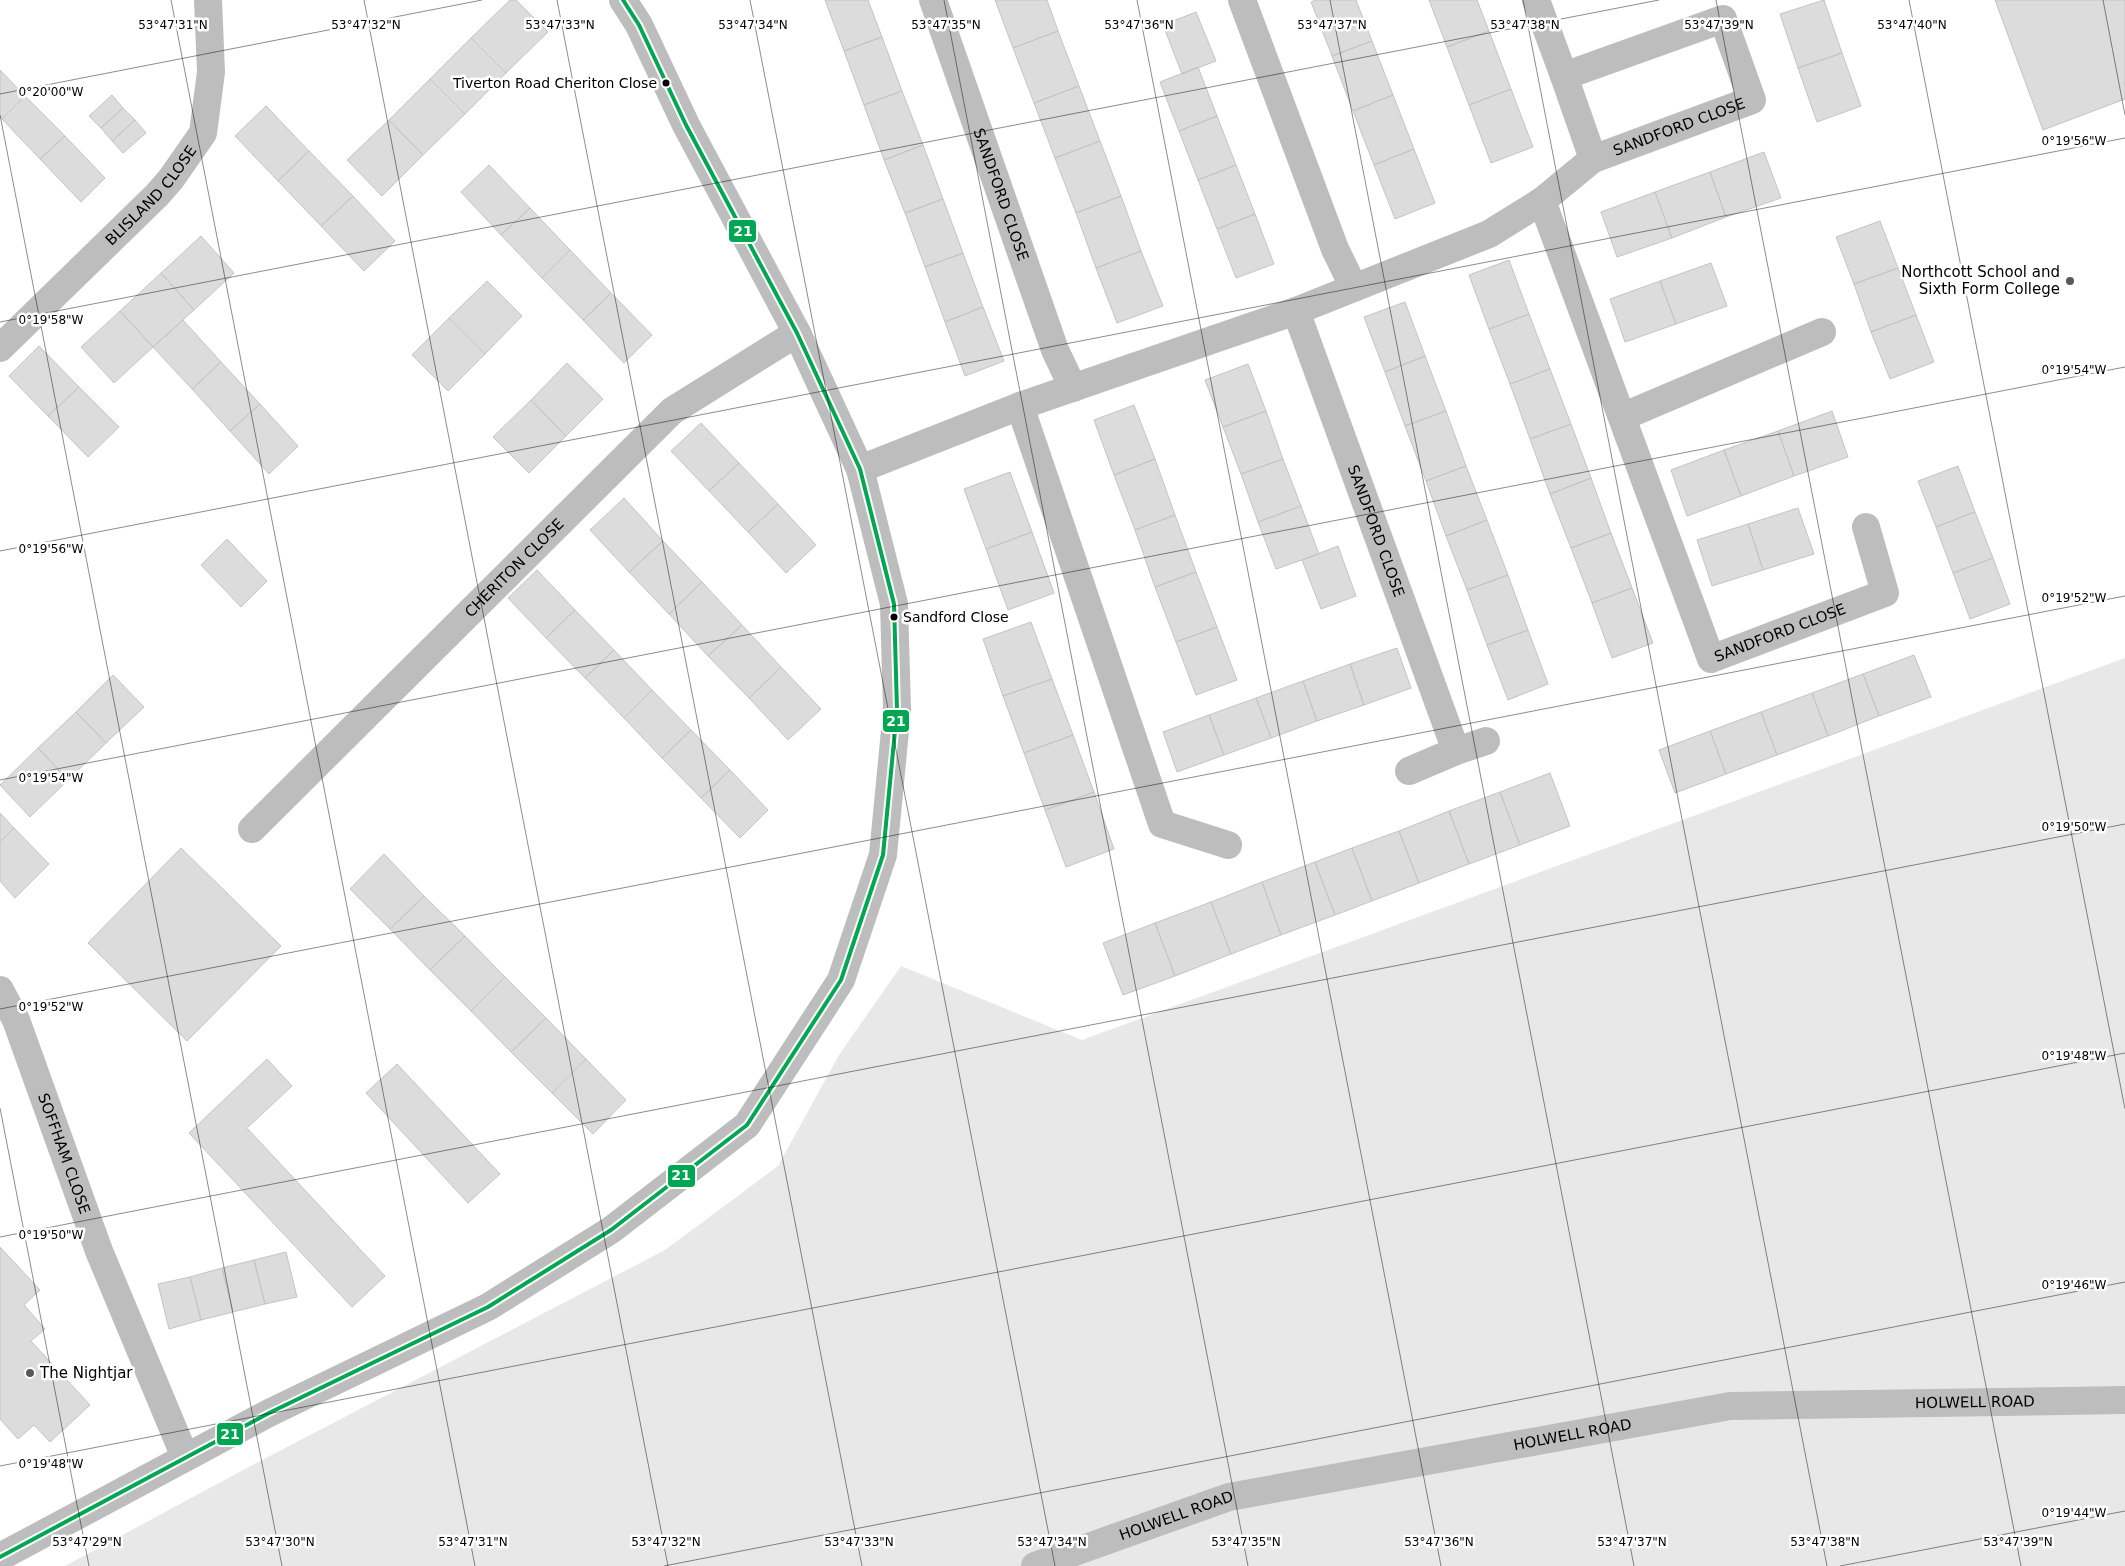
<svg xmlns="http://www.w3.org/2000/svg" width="2125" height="1566" font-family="'DejaVu Sans',sans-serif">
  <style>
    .green { fill: #e8e8e8 }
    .building { fill: #dcdcdc; stroke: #c4c4c4 }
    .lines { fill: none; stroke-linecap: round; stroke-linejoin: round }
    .minor { stroke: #bdbdbd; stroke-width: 28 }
    .bus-1-casing { stroke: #fff; stroke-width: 8 }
    .bus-1 { stroke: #00a651; stroke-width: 4 }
    .ticks { fill: none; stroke: #000; stroke-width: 1; stroke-opacity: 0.45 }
    .bus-dot { fill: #000; stroke: #fff; stroke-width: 2 }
    .poi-dot { fill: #595959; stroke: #fff; stroke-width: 2 }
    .labels { text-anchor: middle; stroke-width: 5; stroke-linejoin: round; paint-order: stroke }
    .bus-label { font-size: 14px; fill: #000; stroke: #fff; text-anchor: end }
    .street-label { font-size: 15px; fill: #000; stroke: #fff }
    .poi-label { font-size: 15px; fill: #000; stroke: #fff; text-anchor: end }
    .ticks-label { font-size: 12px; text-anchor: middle; fill: #000; stroke: #fff; stroke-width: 5; stroke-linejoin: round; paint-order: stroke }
    .line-badge { stroke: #fff; stroke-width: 2 }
    .badge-label { font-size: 14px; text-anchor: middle; font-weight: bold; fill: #fff }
  </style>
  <rect width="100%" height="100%" fill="#fff"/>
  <path class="green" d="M2125,658v908h-2060l178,-96 422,-220 113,-84 61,-111 62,-89 181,74z"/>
  <path class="building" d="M510,0h6l32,32 -42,41 -35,-35z
    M825,0h43l14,37 -38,14z
    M995,0h52l11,31 -45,17z
    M1316,0h40l16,41 -40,15 -21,-54z
    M1429,0h48l12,31 -42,16z
    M1824,0l18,53 -44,15 -18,-54z
    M1995,0h130v99l-82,31z
    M1196,12l20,49 -34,13 -19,-49z
    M1058,31l21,55 -45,17 -21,-55z
    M1489,31l22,58 -42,16 -22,-58z
    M882,37l20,54 -38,14 -20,-54z
    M471,38l35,35 -41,41 -35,-35z
    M1372,41l21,54 -40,16 -21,-55z
    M1842,53l19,53 -44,16 -19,-54z
    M1198,67l19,49 -38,15 -19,-49z
    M0,70l25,26 -23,23 -2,-3z
    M430,79l35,35 -42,41 -34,-35z
    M1079,86l21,55 -45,17 -21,-55z
    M1511,89l22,58 -42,16 -22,-58z
    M902,91l21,54 -39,15 -20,-55z
    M112,95l11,13 -22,20 -12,-12z
    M1393,95l21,54 -40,16 -21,-54z
    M25,96l40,40 -25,23 -38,-40z
    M266,106l43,45 -31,30 -43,-45z
    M123,108l12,12 -23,21 -11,-13z
    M1217,116l19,49 -38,15 -19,-49z
    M135,120l11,13 -23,20 -11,-12z
    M389,120l34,35 -41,41 -35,-36z
    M65,136l40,42 -24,24 -41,-43z
    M1100,141l21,55 -45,17 -21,-55z
    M923,145l20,54 -38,14 -21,-53z
    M1414,149l21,54 -40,16 -21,-54z
    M309,151l44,45 -32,30 -43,-45z
    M1764,152l17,46 -55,19 -16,-45z
    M489,165l41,43 -29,27 -40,-43z
    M1236,165l19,49 -38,15 -19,-49z
    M1710,172l16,45 -54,21 -17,-46z
    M1655,192l17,46 -55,19 -16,-45z
    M353,196l42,45 -31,30 -43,-45z
    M1121,196l20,55 -45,17 -20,-55z
    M943,199l20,54 -38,14 -20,-54z
    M530,208l40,42 -28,28 -41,-43z
    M1255,214l19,50 -38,14 -19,-49z
    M1880,221l18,47 -44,16 -18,-47z
    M201,236l33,37 -40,37 -33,-37z
    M570,250l41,43 -28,27 -41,-42z
    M1141,251l22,55 -46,17 -21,-55z
    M963,253l20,54 -38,15 -20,-55z
    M1509,260l20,54 -40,15 -20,-54z
    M1711,263l16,43 -51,18 -16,-43z
    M1898,268l18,47 -45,17 -17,-48z
    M161,273l33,37 -41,37 -33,-36z
    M487,281l35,35 -37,38 -36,-36z
    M1660,281l16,43 -51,18 -15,-43z
    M611,293l41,42 -28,28 -41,-43z
    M1405,302l20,54 -40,16 -21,-55z
    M983,307l21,54 -39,15 -20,-54z
    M120,311l33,36 -39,36 -33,-36z
    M1529,314l21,55 -40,15 -21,-55z
    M1916,315l18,47 -44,17 -19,-47z
    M449,318l36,36 -37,37 -36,-36z
    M183,320l38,42 -29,27 -39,-42z
    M39,346l40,41 -31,29 -39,-40z
    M1425,356l21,55 -41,15 -20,-54z
    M221,362l39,42 -30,27 -38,-42z
    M567,363l36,36 -37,37 -35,-36z
    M1248,364l18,47 -43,16 -18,-47z
    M1550,369l21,55 -41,15 -20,-55z
    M79,387l40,40 -31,30 -40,-41z
    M531,400l35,36 -37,37 -36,-36z
    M260,404l38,42 -29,28 -39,-43z
    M1134,405l21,54 -41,16 -20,-55z
    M1266,411l17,48 -42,15 -18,-47z
    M1446,411l20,55 -40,15 -21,-55z
    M1832,411l16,46 -54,19 -16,-45z
    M701,423l38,40 -30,28 -38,-40z
    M1571,424l20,54 -41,16 -20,-55z
    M1778,431l16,45 -53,20 -17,-46z
    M1724,450l17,46 -54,20 -16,-46z
    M1155,459l20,56 -40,15 -21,-55z
    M1283,459l18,47 -43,16 -17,-48z
    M739,463l39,41 -30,28 -39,-41z
    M1466,466l21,54 -41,16 -20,-55z
    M1958,466l17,46 -39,15 -18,-46z
    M1010,472l22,60 -46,17 -22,-60z
    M1591,478l20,55 -40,15 -21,-54z
    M624,498l39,43 -34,31 -39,-42z
    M778,504l38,41 -30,28 -38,-41z
    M1301,506l18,48 -43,15 -18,-47z
    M1798,508l16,46 -51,16 -15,-46z
    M1975,512l18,46 -40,15 -17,-46z
    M1175,515l21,57 -41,15 -20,-57z
    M1487,520l21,55 -41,15 -21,-54z
    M1748,524l15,46 -51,16 -15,-46z
    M1032,532l22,61 -46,17 -22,-61z
    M1611,533l21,55 -40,15 -21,-55z
    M227,539l40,42 -26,26 -40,-42z
    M663,541l39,41 -33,32 -40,-42z
    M1338,546l18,50 -35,13 -19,-49z
    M1993,558l17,46 -40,15 -17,-46z
    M537,570l38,40 -29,28 -38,-40z
    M1196,572l21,55 -41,15 -21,-55z
    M1508,575l20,55 -41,15 -20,-55z
    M702,582l40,43 -34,31 -39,-42z
    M1632,588l21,55 -41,15 -20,-55z
    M575,610l39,40 -29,28 -39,-40z
    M1031,622l21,57 -49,17 -20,-57z
    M742,625l39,42 -32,31 -41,-42z
    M1217,627l20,53 -41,15 -20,-53z
    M1528,630l20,54 -40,16 -21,-55z
    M1397,648l14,40 -47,17 -14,-41z
    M614,650l38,40 -28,28 -39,-40z
    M1914,655l17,42 -52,19 -16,-42z
    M1350,664l14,41 -47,16 -14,-40z
    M781,667l40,42 -33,31 -39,-42z
    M1863,674l16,42 -51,20 -16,-43z
    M113,675l31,32 -38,36 -30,-31z
    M1052,679l21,56 -49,18 -21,-57z
    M1303,681l14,40 -46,17 -15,-40z
    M652,690l39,40 -29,28 -38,-40z
    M1812,693l16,43 -51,19 -16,-43z
    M1256,698l15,40 -47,17 -15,-40z
    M76,712l30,31 -38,37 -30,-32z
    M1761,712l16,43 -51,19 -16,-43z
    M1209,715l15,40 -47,17 -14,-40z
    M691,730l39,40 -29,28 -39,-40z
    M1710,731l16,43 -51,19 -16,-43z
    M1073,735l21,57 -49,18 -21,-57z
    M38,748l30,32 -38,37 -30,-32z
    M730,770l38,40 -28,28 -39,-40z
    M1550,773l20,53 -50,19 -20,-53z
    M1094,792l20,57 -48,18 -21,-57z
    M1500,792l20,53 -51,19 -20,-53z
    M1449,811l20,53 -50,19 -20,-52z
    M0,813l14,15 -14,14z
    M14,828l35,36 -34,34 -15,-17v-39z
    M1399,831l20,52 -47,18 -20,-53z
    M181,848l100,98 -94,95 -99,-98z
    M1352,848l20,53 -37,14 -20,-53z
    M384,854l40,42 -34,33 -40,-40z
    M1315,862l20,53 -54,20 -19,-53z
    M1262,882l19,53 -50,19 -20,-52z
    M424,896l41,40 -35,34 -40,-41z
    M1211,902l20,52 -56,22 -20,-53z
    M1155,923l20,53 -52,19 -20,-52z
    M465,936l40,41 -34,34 -41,-41z
    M505,977l41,41 -35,34 -40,-41z
    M546,1018l40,41 -34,34 -41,-41z
    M267,1059l25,27 -45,42 138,148 -33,31 -163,-174z
    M586,1059l40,41 -33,34 -41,-41z
    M397,1064l103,110 -32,29 -102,-110z
    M0,1247l40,43 -16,15 21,24 -14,12 59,64 -40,37 -16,-17 -16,14 -18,-20z
    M286,1252l11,45 -32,7 -11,-44z
    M254,1260l11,44 -32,8 -11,-44z
    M222,1268l11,44 -32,8 -11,-43z
    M190,1277l11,43 -32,9 -11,-45z"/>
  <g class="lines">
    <g class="minor">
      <path id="s1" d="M933,0l122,350 18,38"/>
      <path d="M1242,0l93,249 19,39"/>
      <path d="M1536,0l28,76"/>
      <path id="s2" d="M1542,201l169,458 174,-66 -19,-66"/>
      <path id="s3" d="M1296,311l160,440"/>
      <path id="s4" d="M0,348l157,-153 14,-16 32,-46 8,-61 -3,-72"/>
      <path d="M1020,406l142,418 66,21"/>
      <path d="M1622,417l200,-85"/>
      <path id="s5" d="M860,469l160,-63 276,-95 193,-77 53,-33 51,-42 159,-59 -29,-81 -159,57 29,83"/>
      <path d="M1409,771l47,-20 30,-10"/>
      <path id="s6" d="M252,829l420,-418 125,-78"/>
      <path id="s7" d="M0,990l16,30 83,231 86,206"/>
      <path d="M0,1557l269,-144 219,-106 123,-77 136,-105 94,-145 42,-125 14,-145 -3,-106 -34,-135 -63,-136 -111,-208 -47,-100 -16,-25"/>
      <path id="s8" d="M1035,1566l194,-69 501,-91 395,-6"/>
    </g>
    <defs>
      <path id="bus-1" d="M0,1557l269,-144 219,-106 123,-77 136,-105 94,-145 42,-125 14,-145 -3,-106 -34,-135 -63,-136 -111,-208 -47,-100 -16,-25"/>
    </defs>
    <use href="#bus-1" class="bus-1-casing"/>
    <use href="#bus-1" class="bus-1"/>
  </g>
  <path class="ticks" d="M171,0l304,1566M364,0l304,1566M557,0l305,1566M750,0l305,1566M944,0l304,1566M1137,0l304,1566M1330,0l304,1566M1523,0l304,1566M1716,0l305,1566M1909,0l216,1109M2103,0l22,115M0,94l482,-94M0,115l282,1451M0,322l1659,-322M0,551l2125,-413M0,780l2125,-413M0,1009l2125,-413M0,1108l89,458M0,1237l2125,-413M0,1466l2125,-413M664,1566l1461,-284M1840,1566l285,-55"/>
  <g class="bus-dot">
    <circle cx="666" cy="83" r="4.5"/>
    <circle cx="894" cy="617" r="4.5"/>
  </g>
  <g class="poi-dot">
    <circle cx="2070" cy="281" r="5"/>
    <circle cx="30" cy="1373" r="5"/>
  </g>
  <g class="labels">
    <g class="bus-label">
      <text x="657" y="88">Tiverton Road Cheriton Close</text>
      <text x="903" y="622" text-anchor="start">Sandford Close</text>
    </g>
    <g class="street-label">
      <text dy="5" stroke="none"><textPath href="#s5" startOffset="892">SANDFORD CLOSE</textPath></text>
      <text dy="5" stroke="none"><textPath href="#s4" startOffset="215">BLISLAND CLOSE</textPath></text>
      <text dy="5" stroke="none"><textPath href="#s1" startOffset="206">SANDFORD CLOSE</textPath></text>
      <text dy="5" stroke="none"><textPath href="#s3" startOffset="234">SANDFORD CLOSE</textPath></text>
      <text dy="5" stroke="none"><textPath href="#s6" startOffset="370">CHERITON CLOSE</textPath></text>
      <text dy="5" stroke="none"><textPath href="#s2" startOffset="562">SANDFORD CLOSE</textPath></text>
      <text dy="5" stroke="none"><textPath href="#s7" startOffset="176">SOFFHAM CLOSE</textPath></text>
      <text dy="5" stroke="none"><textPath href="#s8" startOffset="960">HOLWELL ROAD</textPath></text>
      <text dy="5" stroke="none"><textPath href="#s8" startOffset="555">HOLWELL ROAD</textPath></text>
      <text dy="5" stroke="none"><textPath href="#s8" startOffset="150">HOLWELL ROAD</textPath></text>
    </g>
    <g class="poi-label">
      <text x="2060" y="277">Northcott School and<tspan x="2060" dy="17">Sixth Form College</tspan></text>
      <text x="40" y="1378" text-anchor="start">The Nightjar</text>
    </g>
  </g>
  <g class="ticks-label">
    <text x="173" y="29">53°47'31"N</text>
    <text x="366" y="29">53°47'32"N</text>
    <text x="560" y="29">53°47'33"N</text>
    <text x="753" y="29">53°47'34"N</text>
    <text x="946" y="29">53°47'35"N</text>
    <text x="1139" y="29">53°47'36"N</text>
    <text x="1332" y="29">53°47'37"N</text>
    <text x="1525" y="29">53°47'38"N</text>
    <text x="1719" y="29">53°47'39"N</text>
    <text x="1912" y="29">53°47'40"N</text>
    <text x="51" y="96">0°20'00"W</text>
    <text x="2074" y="145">0°19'56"W</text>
    <text x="51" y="324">0°19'58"W</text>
    <text x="2074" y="374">0°19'54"W</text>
    <text x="51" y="553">0°19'56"W</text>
    <text x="2074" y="602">0°19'52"W</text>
    <text x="51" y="782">0°19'54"W</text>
    <text x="2074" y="831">0°19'50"W</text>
    <text x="51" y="1011">0°19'52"W</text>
    <text x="2074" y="1060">0°19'48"W</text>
    <text x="51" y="1239">0°19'50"W</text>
    <text x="2074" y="1289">0°19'46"W</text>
    <text x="51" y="1468">0°19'48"W</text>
    <text x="2074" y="1517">0°19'44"W</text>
    <text x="87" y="1546">53°47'29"N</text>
    <text x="280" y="1546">53°47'30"N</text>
    <text x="473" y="1546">53°47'31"N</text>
    <text x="666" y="1546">53°47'32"N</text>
    <text x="859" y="1546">53°47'33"N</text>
    <text x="1052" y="1546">53°47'34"N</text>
    <text x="1246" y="1546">53°47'35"N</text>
    <text x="1439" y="1546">53°47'36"N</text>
    <text x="1632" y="1546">53°47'37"N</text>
    <text x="1825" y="1546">53°47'38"N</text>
    <text x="2018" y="1546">53°47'39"N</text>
  </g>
  <g class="line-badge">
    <rect x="728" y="219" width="29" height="24" rx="5" fill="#00a651"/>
    <rect x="882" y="709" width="28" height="24" rx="5" fill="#00a651"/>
    <rect x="667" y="1164" width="29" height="24" rx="5" fill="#00a651"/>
    <rect x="216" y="1422" width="28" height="24" rx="5" fill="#00a651"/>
  </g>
  <g class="badge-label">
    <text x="743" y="236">21</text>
    <text x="896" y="726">21</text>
    <text x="681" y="1180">21</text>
    <text x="230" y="1439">21</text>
  </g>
</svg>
